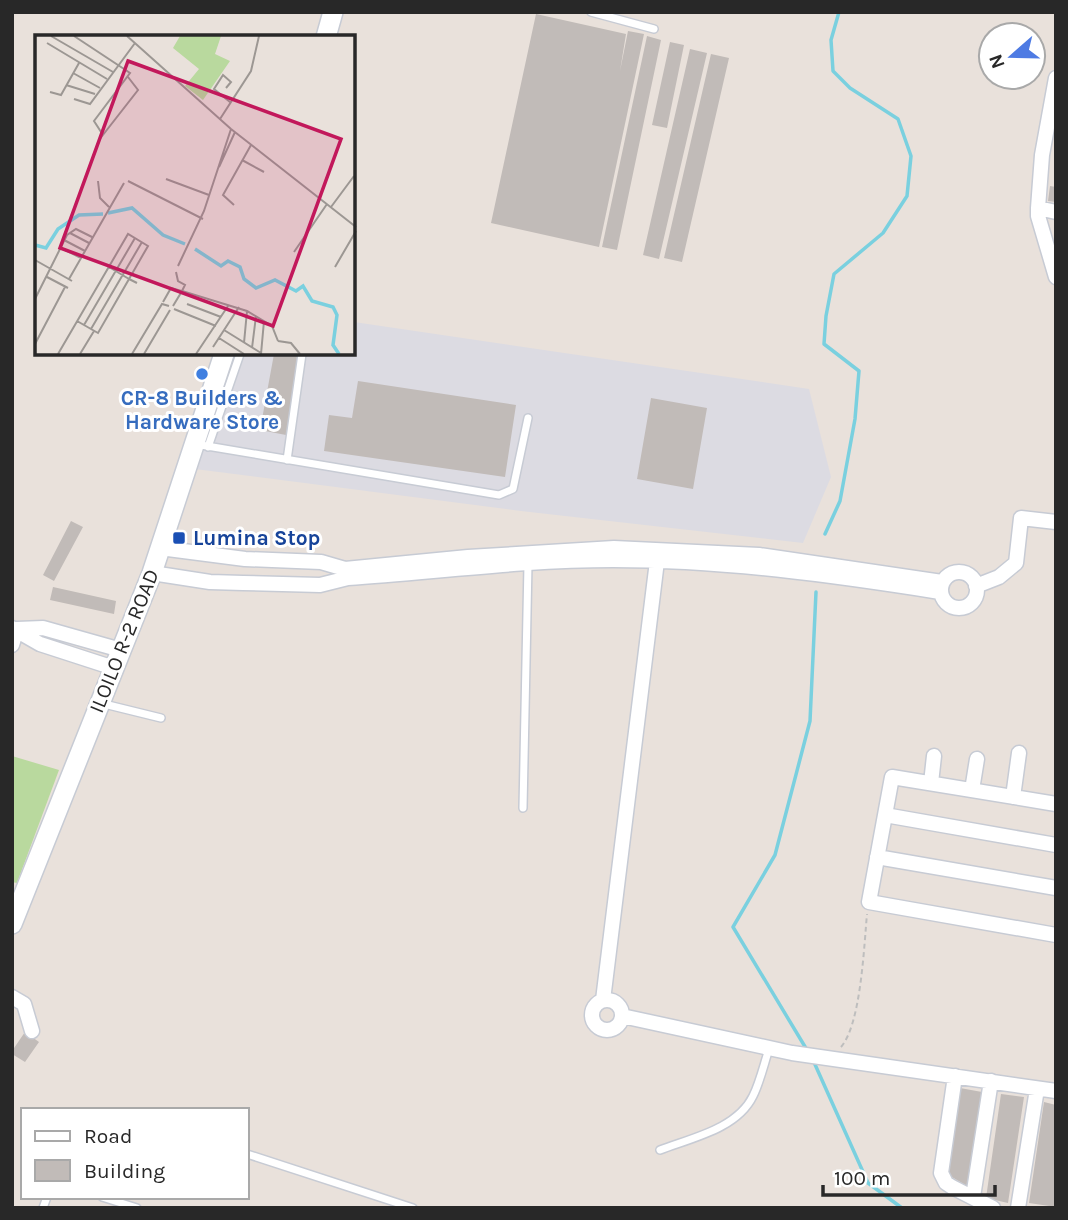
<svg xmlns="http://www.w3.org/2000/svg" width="1068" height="1220" font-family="Karla,sans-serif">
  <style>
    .industrial { fill: #dcdbe2 }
    .green { fill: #b9d99e }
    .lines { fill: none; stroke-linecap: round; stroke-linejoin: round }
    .stream { stroke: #7ad0df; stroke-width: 3.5 }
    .building { fill: #c1bbb8 }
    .service-casing { stroke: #c7cbd4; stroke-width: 10 }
    .minor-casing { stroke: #c7cbd4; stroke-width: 17 }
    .secondary-casing { stroke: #c7cbd4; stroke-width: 22 }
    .path { stroke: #bebebe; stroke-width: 2; stroke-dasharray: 5 3.5; stroke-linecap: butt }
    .service { stroke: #fff; stroke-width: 7 }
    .minor { stroke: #fff; stroke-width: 14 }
    .secondary { stroke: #fff; stroke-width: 19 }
    .shop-dot { fill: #3f7fe0; stroke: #fff; stroke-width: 2.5 }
    .transit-dot { fill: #1a4fb4; stroke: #fff; stroke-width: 2.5 }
    .labels { text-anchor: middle; stroke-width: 6; stroke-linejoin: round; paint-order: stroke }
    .shop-label { font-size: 21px; font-weight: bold; fill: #366cbe; stroke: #fff }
    .transit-label { font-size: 21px; font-weight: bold; fill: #164399; stroke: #fff; text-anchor: start }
    .street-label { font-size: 21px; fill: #282828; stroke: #fff }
    .inset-river { fill: none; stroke: #7ad0df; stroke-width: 3.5 }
    .inset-road { fill: none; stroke: #9c9793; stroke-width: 2 }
    .view { fill: #c2185b; fill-opacity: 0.15; stroke: #c2185b; stroke-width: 3.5 }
    .inset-edge { fill: none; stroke: #282828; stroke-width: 3.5 }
  </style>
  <rect width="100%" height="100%" fill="#e9e1db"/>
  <path class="industrial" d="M354,322l455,67 22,88 -28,66 -282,-32 -326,-42 38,-115h121z"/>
  <path class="green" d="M12,756l47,14 -42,113 -5,-1z"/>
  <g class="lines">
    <path class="stream" d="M825,534l15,-33 15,-82 4,-48 -35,-27 2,-28 8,-42 49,-41 24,-37 4,-40 -13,-37 -48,-31 -17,-17 -2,-31 8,-28
      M807,1050l-74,-123 42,-72 35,-134 6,-129
      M813,1060l55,123 34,25"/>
  </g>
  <path class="building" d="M536,14l90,20 -6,37 8,-40 16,3 -45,213 -108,-24z
    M647,36l14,4 -44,210 -15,-3z
    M670,42l14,3 -17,83 -15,-3z
    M690,49l17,4 -48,206 -16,-4z
    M711,54l18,4 -47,204 -18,-4z
    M1050,186l6,1v15l-8,-1z
    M274,354h27l-15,81 -26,-5z
    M358,381l158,24 -11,72 -181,-26 5,-36 23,3z
    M651,398l56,10 -14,81 -56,-10z
    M71,521l12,6 -29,54 -11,-6z
    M53,587l63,14 -2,13 -64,-14z
    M25,1032l14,10 -14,20 -13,-8v-3z
    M960,1088l22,4 -12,96 -23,-14z
    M1001,1094l23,3 -16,106 -22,-5z
    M1044,1102l12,3v102l-27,-4z"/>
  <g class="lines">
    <defs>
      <path id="service" d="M591,12l63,17
        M195,444l304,51 14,-6 15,-71
        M208,447l32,-93
        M287,460l15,-106
        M100,703l61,15
        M523,808l5,-244
        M660,1150c31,-12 77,-21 93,-54 7,-14 11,-32 16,-47
        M247,1154l166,54
        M102,1197l35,11
        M43,1208l4,-11"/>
      <path id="minor" d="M1056,78l-14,77 -4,53v8l18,61
        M1038,208l18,4
        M160,548l85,11 76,3 24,7 123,-12 146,-9 145,7 183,27
        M941 590a18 18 0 1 1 36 0a18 18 0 1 1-36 0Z
        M152,573l58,9 33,1 77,2 28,-7c88,-6 176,-18 265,-18 110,0 219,15 327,32
        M976,586l23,-9 17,-14 5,-45 35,4
        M12,628l28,16 74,24
        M17,629l26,-1 78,22
        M12,645l5,-16
        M931,783l3,-27
        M972,790l5,-31
        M1013,797l6,-44
        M1056,804l-164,-27 -23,125 187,33
        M885,815l171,30
        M877,857l179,31
        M12,997l12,7 8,27
        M603,1000l55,-447
        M592 1015a15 15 0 1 1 30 0a15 15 0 1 1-30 0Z
        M622,1016l170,37 264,38
        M955,1076l-14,97 5,10 6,4 41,21
        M973,1197l18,-116
        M1018,1208l19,-119"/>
      <path id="secondary" d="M326,37l7,-25
        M12,924l140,-351 72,-219"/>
    </defs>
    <use href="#service" class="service-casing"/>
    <use href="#minor" class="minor-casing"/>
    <use href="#secondary" class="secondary-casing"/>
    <path class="path" d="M841,1047c20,-23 23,-101 26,-133"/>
    <use href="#service" class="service"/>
    <use href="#minor" class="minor"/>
    <use href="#secondary" class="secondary"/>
  </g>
  <circle class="shop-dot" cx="202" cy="374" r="7"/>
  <rect class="transit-dot" x="172" y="531" width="14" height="14" rx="3.5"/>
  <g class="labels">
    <g class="shop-label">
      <text x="202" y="405">CR-8 Builders &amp;<tspan x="202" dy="24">Hardware Store</tspan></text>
    </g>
    <g class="transit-label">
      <text x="193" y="545">Lumina Stop</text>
    </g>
    <g class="street-label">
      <text transform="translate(124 641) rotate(-68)" y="7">ILOILO R-2 ROAD</text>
    </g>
  </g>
  <g transform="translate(35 35)">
    <rect width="320" height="320" fill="#e9e1db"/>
    <path d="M145,1h41l-6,18 15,7 -27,39 -18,-14 14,-17 -26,-21z" fill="#b9d99e"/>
    <path class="inset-river" d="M73,178l24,-5 31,27 22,9M0,210l11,3 12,-19 21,-14 24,-1M160,214l26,17 7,-5 12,6 4,12 12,9 19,-8 21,11 7,-5 9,15 21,6 4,8 -4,30 6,9"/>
    <path class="inset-road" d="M16,1l62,36M39,1l56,37 -36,48 9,14M92,1l104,93 125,98M12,8l60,36M38,38l27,15M31,50l29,9M191,53l5,-6 -8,-7 -9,14 16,13M15,57l11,3 18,-32M39,64l16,5 45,-61M185,84l31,-48 8,-35M64,105l39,-50 -10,-13M207,125l22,12M184,132l16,-35M131,144l43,16M63,146l2,17 9,9M93,146l75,38M199,170l-11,-10 28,-50M296,172l23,-31M35,198l19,10M29,205l21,11M26,213l20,10M259,217l33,-48M0,225l37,21M143,231l26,-55 27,-82M300,232l21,-36M141,237l2,9 7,4 -3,6 65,20 25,15 6,15M12,242l21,11M34,244l55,-96M0,264l32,-64 9,-6 16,8M128,267l8,-14 11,3 -9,15M152,269l34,13M139,274l42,17M42,286l21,12 31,-54 -20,-12M49,290l51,-87M56,294l51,-87M189,295l37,23M184,303l25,16M243,306l13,2 9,11M209,308l3,-32M0,309l30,-57M178,312l26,-40M217,313l4,-32M23,319l70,-120 20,12 -19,33 8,4M45,319l14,-23M97,319l30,-50 7,2M109,319l26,-44M161,319l32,-48M226,319l3,-33"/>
    <path class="view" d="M93,26l213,78 -68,187 -213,-78z"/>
    <rect width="320" height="320" class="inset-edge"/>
  </g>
  <rect width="1068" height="1220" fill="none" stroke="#282828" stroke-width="28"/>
  <rect x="21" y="1108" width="228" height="91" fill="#ffffff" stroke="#a9a9a9" stroke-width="2"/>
  <rect x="35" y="1131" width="35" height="10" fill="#ffffff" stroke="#a9a9a9" stroke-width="2"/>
  <text x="84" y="1143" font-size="21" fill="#282828">Road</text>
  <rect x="35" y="1160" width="35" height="21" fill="#c1bbb8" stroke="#a9a9a9" stroke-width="2"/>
  <text x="84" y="1178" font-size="21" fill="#282828">Building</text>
  <g transform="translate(1012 56) rotate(250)"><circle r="33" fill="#ffffff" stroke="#a9a9a9" stroke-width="2"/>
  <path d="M0-5L12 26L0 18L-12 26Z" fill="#4e7be3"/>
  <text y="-10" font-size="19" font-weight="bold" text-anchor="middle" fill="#282828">N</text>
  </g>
  <path d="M823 1185v10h172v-10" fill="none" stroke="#282828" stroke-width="3.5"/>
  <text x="834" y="1185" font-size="21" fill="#282828" stroke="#ffffff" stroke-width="5" paint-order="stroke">100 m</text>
</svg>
